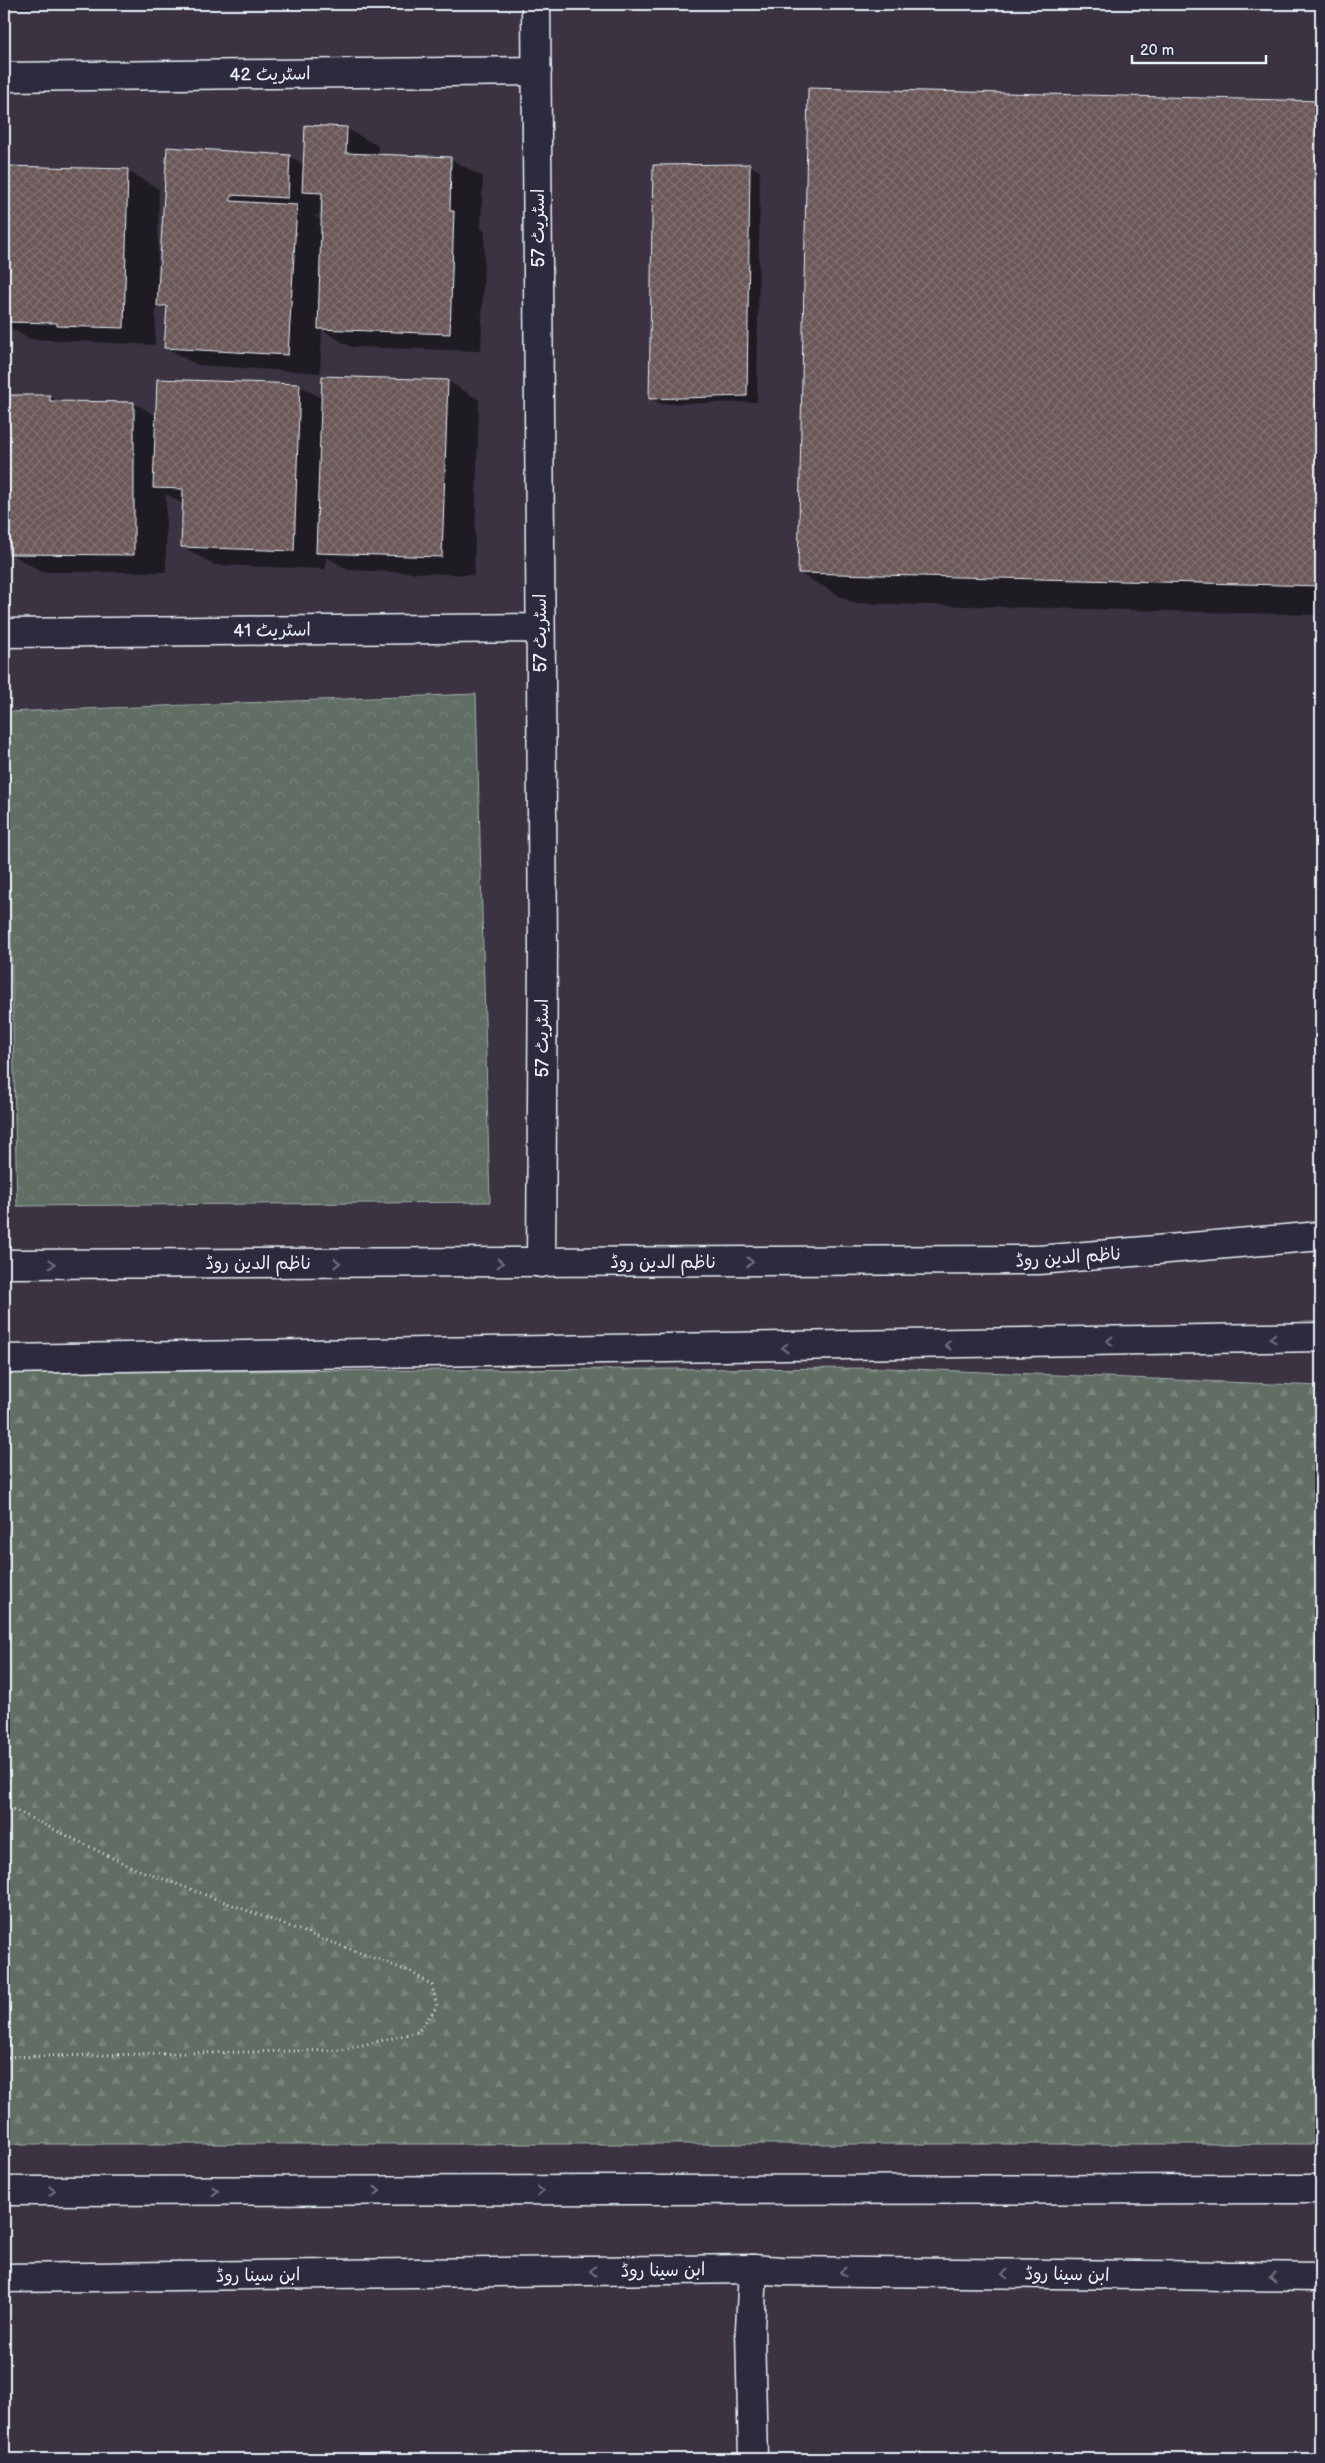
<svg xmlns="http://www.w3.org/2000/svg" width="1325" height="2463" font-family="'Balsamiq Sans','Playpen Sans Arabic',sans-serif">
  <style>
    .forest { fill: url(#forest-firs); stroke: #a4b0ae }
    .park { fill: url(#park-crowns); stroke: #a4b0ae }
    .shadow { fill: #0007; fill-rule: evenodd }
    .building { fill: url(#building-cross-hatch); stroke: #e8f1f8 }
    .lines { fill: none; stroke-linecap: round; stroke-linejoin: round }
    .street-casing { stroke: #e8f1f8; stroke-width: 31 }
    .secondary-casing { stroke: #e8f1f8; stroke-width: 31 }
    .primary-casing { stroke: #e8f1f8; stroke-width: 31 }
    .path { stroke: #e8f1f8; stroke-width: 3; stroke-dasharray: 1 4; stroke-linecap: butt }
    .street { stroke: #2f2a3d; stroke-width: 28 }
    .secondary { stroke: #2f2a3d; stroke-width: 28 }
    .primary { stroke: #2f2a3d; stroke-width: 28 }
    .oneway { stroke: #70707e }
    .labels { text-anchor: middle; stroke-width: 4; stroke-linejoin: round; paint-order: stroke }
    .street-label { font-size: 18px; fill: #e8f1f8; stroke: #2f2a3d }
  </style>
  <defs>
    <pattern id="forest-firs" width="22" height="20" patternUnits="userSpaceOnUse" patternTransform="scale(1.25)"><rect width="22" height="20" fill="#616e64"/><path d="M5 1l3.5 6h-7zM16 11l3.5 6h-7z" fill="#78837b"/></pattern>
    <pattern id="park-crowns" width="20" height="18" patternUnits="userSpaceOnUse" patternTransform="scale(1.25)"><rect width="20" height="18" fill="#616e64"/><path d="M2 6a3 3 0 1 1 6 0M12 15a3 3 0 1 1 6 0" fill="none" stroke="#78837b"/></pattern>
    <pattern id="building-cross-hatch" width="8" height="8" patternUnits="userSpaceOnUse" patternTransform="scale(1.25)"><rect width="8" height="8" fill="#6b5858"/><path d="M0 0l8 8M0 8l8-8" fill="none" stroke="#807071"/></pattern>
  </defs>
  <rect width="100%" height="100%" fill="#3b3342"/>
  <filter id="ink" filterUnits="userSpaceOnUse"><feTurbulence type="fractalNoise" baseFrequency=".02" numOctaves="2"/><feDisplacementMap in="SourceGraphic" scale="10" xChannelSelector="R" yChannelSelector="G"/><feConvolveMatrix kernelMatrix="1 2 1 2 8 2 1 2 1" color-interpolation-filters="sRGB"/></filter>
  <g filter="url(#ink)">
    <path class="forest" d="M888,1368l433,18v758h-1317v-772z"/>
    <path class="park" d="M476,694l14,508 -473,4 -11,-494z"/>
    <path class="shadow" d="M5,4h39l-1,5h-29z
      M351,4h135v4l-129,-1z
      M809,89l512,14v512l-469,-12 -53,-30z
      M346,128l32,18v10l73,3 32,18 -2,51 4,3 -4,120 -130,-4 -29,-17 -2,43 -123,-8 -32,-18 3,-37 -12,-6 -1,41 -126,-6 -25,-15v-156l124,3 31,18 -2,104h2l9,-144 121,7 16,9zM320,200l3,2v19l-11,-6 7,1z
      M749,165l11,6 -3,231 -96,2 -11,-6z
      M448,381l31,19 -5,175 -125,-5 -23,-13v12l-112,-4 -31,-18 1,-42 -18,-11v78h-124l-31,-18 38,-158 11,6 74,1 23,13 143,-30 23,13z
      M4,748l3,2 -3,34z"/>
    <path class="building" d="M808,88l513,13v485l-523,-13z
      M305,125l42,2 -1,26 105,4 -1,54h4l-4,123 -132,-5 4,-136 -20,-1z
      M167,147l123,8 -2,43 -57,-3v6l66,4 -9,150 -124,-7 3,-42h-10z
      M750,164l-3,232 -98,3 4,-234z
      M4,166l124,3 -4,159 -67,-2v-3l-53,-1z
      M322,376l126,4 -6,177 -126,-4z
      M157,379l143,5 -6,167 -113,-4 2,-58 -30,-1z
      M9,395h41v6l84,1v153l-125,-1z"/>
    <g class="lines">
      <defs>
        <path id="street" d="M536,4l7,943 -2,316
          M4,77l533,-6
          M4,633l536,-5
          M753,2269l-3,60 3,130"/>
        <path id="secondary" d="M4,2191l1317,-2
          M4,2278l749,-9 29,2 539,6"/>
        <path id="primary" d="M4,1264l1035,-4 282,-24
          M4,1359l1317,-22"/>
      </defs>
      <use href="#street" class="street-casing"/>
      <use href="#secondary" class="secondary-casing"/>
      <use href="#primary" class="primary-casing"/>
      <path class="path" d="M4,1805l127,62 280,105 21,13 5,21 -19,26 -77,18 -337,7"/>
      <use href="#street" class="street"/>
      <use href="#secondary" class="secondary"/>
      <use href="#primary" class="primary"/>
    </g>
    <defs><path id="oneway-chevron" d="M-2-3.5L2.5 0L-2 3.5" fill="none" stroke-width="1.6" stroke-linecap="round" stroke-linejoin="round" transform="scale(1.25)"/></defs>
    <g class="oneway">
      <use href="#oneway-chevron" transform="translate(750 1262)"/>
      <use href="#oneway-chevron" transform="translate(337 1263)"/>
      <use href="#oneway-chevron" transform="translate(500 1263)"/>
      <use href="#oneway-chevron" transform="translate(52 1264)"/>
      <use href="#oneway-chevron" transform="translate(1273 1338) rotate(179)"/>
      <use href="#oneway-chevron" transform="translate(1110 1341) rotate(179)"/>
      <use href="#oneway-chevron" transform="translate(948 1345) rotate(179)"/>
      <use href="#oneway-chevron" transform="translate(785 1348) rotate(179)"/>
      <use href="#oneway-chevron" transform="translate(52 2191)"/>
      <use href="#oneway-chevron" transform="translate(215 2191)"/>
      <use href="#oneway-chevron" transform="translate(377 2191)"/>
      <use href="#oneway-chevron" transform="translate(540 2191)"/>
      <use href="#oneway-chevron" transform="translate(593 2271) rotate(179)"/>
      <use href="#oneway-chevron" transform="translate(843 2272) rotate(-179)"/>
      <use href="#oneway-chevron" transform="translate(1005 2274) rotate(-179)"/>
      <use href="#oneway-chevron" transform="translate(1273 2277) rotate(-179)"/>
    </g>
  </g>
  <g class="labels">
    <g class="street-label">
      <text transform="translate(270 74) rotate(-1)" y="6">اسٹریٹ 42</text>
      <text transform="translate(538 228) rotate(-90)" y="6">اسٹریٹ 57</text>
      <text transform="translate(272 630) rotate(-1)" y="6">اسٹریٹ 41</text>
      <text transform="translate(540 633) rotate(-90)" y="6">اسٹریٹ 57</text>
      <text transform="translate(542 1038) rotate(-90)" y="6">اسٹریٹ 57</text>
      <text transform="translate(1068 1257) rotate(-4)" y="6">ناظم الدین روڈ</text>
      <text x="663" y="1268">ناظم الدین روڈ</text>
      <text x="258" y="1269">ناظم الدین روڈ</text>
      <text transform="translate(663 2270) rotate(-1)" y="6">ابن سینا روڈ</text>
      <text transform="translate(1067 2274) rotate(1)" y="6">ابن سینا روڈ</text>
      <text transform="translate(258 2275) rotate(-1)" y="6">ابن سینا روڈ</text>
    </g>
  </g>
  <rect width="1325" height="2463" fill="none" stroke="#2f2a3d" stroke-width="20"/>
  <rect x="10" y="10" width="1305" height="2443" fill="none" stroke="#e8f1f8" stroke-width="2" filter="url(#ink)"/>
  <path d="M1132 55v8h134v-8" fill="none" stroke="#e8f1f8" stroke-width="2.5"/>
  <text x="1140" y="55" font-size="15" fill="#e8f1f8" stroke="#2f2a3d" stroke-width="4" paint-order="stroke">20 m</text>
</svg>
